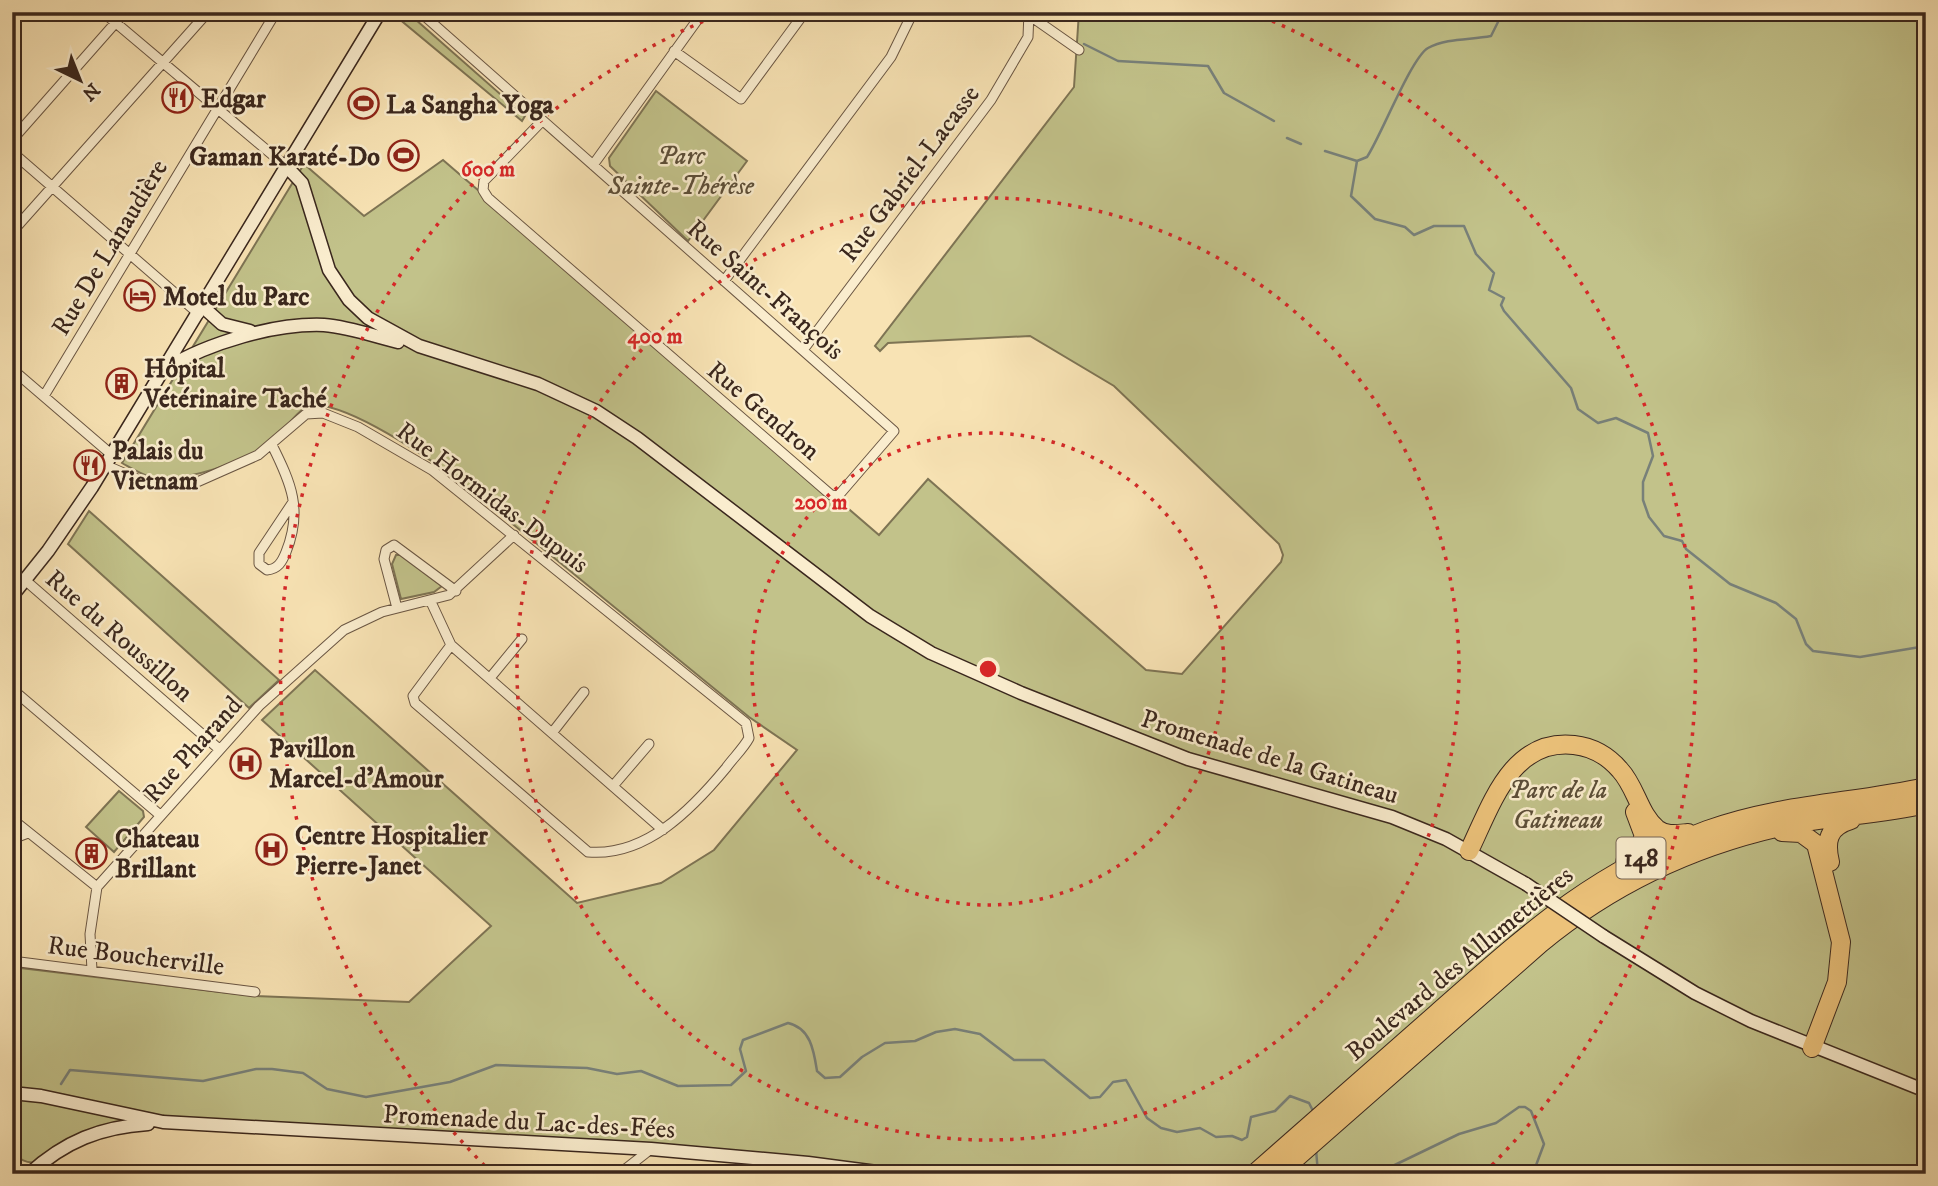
<svg xmlns="http://www.w3.org/2000/svg" width="1938" height="1186" font-family="'IM FELL DW Pica',serif">
  <style>
    .green { fill: #c2c28a; stroke: #7e7454; stroke-width: 2 }
    .lines { fill: none; stroke-linecap: round; stroke-linejoin: round }
    .stream { stroke: #788079; stroke-width: 2.5 }
    .street-casing { stroke: #6a5643; stroke-width: 11 }
    .secondary-casing { stroke: #3a271d; stroke-width: 15 }
    .highway-casing { stroke: #3a271d; stroke-width: 20 }
    .street { stroke: #faedce; stroke-width: 9 }
    .secondary { stroke: #faedce; stroke-width: 12 }
    .highway { stroke: #ecc27a; stroke-width: 18 }
    .secondary-bridge-casing { stroke: #3a271d; stroke-width: 15; stroke-linecap: butt }
    .secondary-bridge { stroke: #faedce; stroke-width: 12 }
    .ring { fill: none; stroke: #d62828; stroke-width: 3.5; stroke-dasharray: 3.5 7 }
    .labels { text-anchor: middle; stroke-width: 5; stroke-linejoin: round; paint-order: stroke }
    .shield { fill: #faedce; stroke: #746252; stroke-width: 2 }
    .shield-label { font-size: 24px; font-weight: bold; fill: #3a271d }
    .poi-label { font-size: 26px; font-weight: bold; fill: #3a271d; stroke: #faedce; text-anchor: start }
    .park-label { font-size: 26px; font-style: italic; fill: #5c4e38; stroke: #faedce }
    .street-label { font-size: 26px; fill: #3a271d; stroke: #faedce }
    .centre { fill: #d62828; stroke: #faedce; stroke-width: 3.5 }
    .ring-label { font-size: 21px; text-anchor: middle; font-weight: bold; fill: #d62828; stroke: #faedce; stroke-width: 5; stroke-linejoin: round; paint-order: stroke }
  </style>
  <rect width="100%" height="100%" fill="#f8e3b4"/>
  <filter id="stains"><feTurbulence type="fractalNoise" baseFrequency=".00286" numOctaves="4"/><feColorMatrix values="0 0 0 0 .2 0 0 0 0 .09 0 0 0 0 .02 0 0 0 .5 -.17"/></filter>
  <radialGradient id="worn" r=".72"><stop offset=".6" stop-color="#630" stop-opacity="0"/><stop offset="1" stop-color="#630" stop-opacity=".3"/></radialGradient>
  <path class="green" d="M407,12l118,104 -3,5 -130,-108z
    M1079,12h847v1162h-997l-326,-34 -479,-18 -88,40c-10,2 -16,-3 -24,-10v-185l243,29 154,6 82,-76 -229,-206 53,-50 262,233 84,-20 53,-33 83,-100 -48,-33 -294,-240c-32,-22 -100,-69 -138,-72 -18,-2 -31,26 -44,36 -30,21 -86,42 -122,36 -9,-2 -20,-9 -29,-14l182,-299 60,52 79,-56 436,375 49,-56 218,191 36,4 99,-112 2,-7 -4,-11 -165,-158 -84,-50 -142,7 -8,8 -5,-5 199,-259z
    M656,91l91,70 -59,80 -78,-75 -1,-8z
    M89,511l190,169 -30,28 -181,-164z
    M396,555h5l41,31 -8,6 -33,7 -9,-35z
    M119,791l24,20 1,6 -30,35 -28,-25z"/>
  <g class="lines">
    <path class="stream" d="M1084,44l34,17 90,5 16,27 50,28
      M1287,138l14,6
      M1325,151l32,10 10,-4c14,-21 44,-99 61,-109 19,-10 42,-8 63,-12l12,-24
      M1357,161l-6,35 24,23 30,8 9,8 20,-9h30l12,28 18,19 -5,17 15,8 -3,7 3,6 67,77 7,21 20,14 18,-5 32,15 5,23 -10,26v18l6,17 15,19 18,5 4,8 44,35 46,19 20,16 10,25 7,7 47,6 66,-11
      M61,1084l9,-14 133,11 53,-12h16l31,4 24,16 39,8 84,-15 46,-17 91,3 30,6 24,-3 37,15 53,-1 15,-14 -6,-22 3,-9 45,-17c23,5 26,29 29,48l8,7 15,-1 22,-20 23,-14 30,-2 21,-9 19,-3 25,5 34,26h30l46,38 10,-1 13,-15 13,-2 21,38 14,10 16,4 23,-4 16,9 16,-1 10,4 5,-3 4,-20 24,-6 15,-15 19,7 4,8
      M1316,1149l2,25
      M1376,1174l83,-40 37,-11 23,-16h6l6,4 13,33 -9,24 2,6"/>
    <defs>
      <path id="street" d="M103,12l185,156
        M420,12l474,419 -56,65 -7,-1 -343,-297 -5,-8 1,-9 58,-60
        M1026,13l53,37
        M674,51l67,48 64,-87
        M12,140l113,-128
        M12,152l187,162
        M593,165l110,-153
        M12,232l196,-220
        M724,281l167,-224 22,-45
        M803,350l188,-250 37,-63 1,-25
        M12,369l100,86
        M44,396l232,-384
        M272,445c19,38 31,65 14,107 -4,10 -8,17 -19,18l-8,-6v-11l34,-51
        M105,465l39,17 51,1 63,-28 48,-41 17,-1 35,14 74,43 314,253 3,15c-6,11 -16,20 -23,30 -34,41 -80,89 -138,84l-173,-149 -2,-7 38,-51
        M25,580l194,169
        M431,602l20,43 212,185
        M397,608l-13,-49 2,-9 8,-5 62,46
        M490,678l32,-39
        M12,689l148,126
        M552,733l32,-41
        M613,786l36,-42
        M12,819l85,68
        M12,839l16,-6
        M12,961l243,31
        M92,970l-2,-36 7,-47 162,-181 85,-76 38,-18 67,-17 65,-60
        M12,1165l8,9
        M619,1174l32,-25"/>
      <path id="secondary" d="M288,168l14,15 27,87 20,30 19,18 51,28 119,38 58,27 41,27 233,178 61,37 90,40 167,66 204,58 54,22 80,45
        M203,307l19,17 28,7
        M167,368c41,-25 108,-45 157,-43 25,2 50,11 74,17
        M12,596l36,-45 44,-64 288,-475
        M1603,936l92,57 56,28 175,70
        M12,1093l29,3 122,26 488,27 157,14 84,11
        M29,1174c36,-33 72,-47 119,-50"/>
      <path id="highway" d="M1782,832l19,1 15,11 25,98 -4,40 -25,66
        M1469,851c22,-45 42,-113 105,-106 18,2 34,11 46,25 16,17 19,44 37,59 9,7 20,5 31,4
        M1625,862l14,-14 5,-12 -9,-24
        M1830,862c-5,-21 -2,-35 21,-42
        M1254,1174c61,-54 122,-108 183,-161 91,-80 155,-140 270,-183 71,-26 146,-27 219,-43
        M1278,1174l263,-231c74,-61 159,-100 253,-119 44,-8 88,-10 132,-20"/>
    </defs>
    <use href="#street" class="street-casing"/>
    <use href="#secondary" class="secondary-casing"/>
    <use href="#highway" class="highway-casing"/>
    <use href="#street" class="street"/>
    <use href="#secondary" class="secondary"/>
    <use href="#highway" class="highway"/>
    <defs>
      <path id="secondary-bridge" d="M1526,884l77,52"/>
    </defs>
    <use href="#secondary-bridge" class="secondary-bridge-casing"/>
    <use href="#secondary-bridge" class="secondary-bridge"/>
  </g>
  <g class="ring">
    <circle cx="988" cy="669" r="236"/>
    <circle cx="988" cy="669" r="471"/>
    <path d="M492 1173A707 707 0 0 1 723 13M1253 13A707 707 0 0 1 1484 1173"/>
  </g>
  <defs>
    <symbol id="restaurant-ring" viewBox="-11 -11 22 22"><circle r="9.5" fill="#faedce" stroke="#8f2418" stroke-width="1.5"/><path d="M-5-6h1v4h1v-4h1v4h1v-4h1v5L-1.5 .5V6h-2V.5L-5-1ZM5-6V6H3V1.5H1.5Q1.5-4 5-6Z" fill="#8f2418"/></symbol>
    <symbol id="stadium-ring" viewBox="-11 -11 22 22"><circle r="9.5" fill="#faedce" stroke="#8f2418" stroke-width="1.5"/><path d="M0-5a6.5 5 0 1 0 0 10a6.5 5 0 1 0 0-10ZM-3.5-1.8h7v3.6h-7Z" fill="#8f2418"/></symbol>
    <symbol id="hotel-ring" viewBox="-11 -11 22 22"><circle r="9.5" fill="#faedce" stroke="#8f2418" stroke-width="1.5"/><path d="M-6-4.5h1.5V1H6V5H4.5V3h-9V5H-6ZM-4 0a1.8 1.8 0 1 1 3.6 0ZM.5 0V-2.5h3Q6-2.5 6 0Z" fill="#8f2418"/></symbol>
    <symbol id="building-ring" viewBox="-11 -11 22 22"><circle r="9.5" fill="#faedce" stroke="#8f2418" stroke-width="1.5"/><path d="M-4-6H4V6H1V3H-1V6H-4ZM-2.5-4.3h1.7v1.8h-1.7ZM.8-4.3h1.7v1.8H.8ZM-2.5-1h1.7V.8h-1.7ZM.8-1h1.7V.8H.8Z" fill="#8f2418"/></symbol>
    <symbol id="hospital-ring" viewBox="-11 -11 22 22"><circle r="9.5" fill="#faedce" stroke="#8f2418" stroke-width="1.5"/><path d="M-5-5h3v3.5h4V-5h3V5h-3V1.5h-4V5h-3Z" fill="#8f2418"/></symbol>
  </defs>
  <g fill-rule="evenodd">
    <use href="#restaurant-ring" x="160" y="80" width="35" height="35"/>
    <use href="#stadium-ring" x="346" y="86" width="35" height="35"/>
    <use href="#stadium-ring" x="386" y="138" width="35" height="35"/>
    <use href="#hotel-ring" x="122" y="278" width="35" height="35"/>
    <use href="#building-ring" x="104" y="366" width="35" height="35"/>
    <use href="#restaurant-ring" x="72" y="448" width="35" height="35"/>
    <use href="#hospital-ring" x="228" y="746" width="35" height="35"/>
    <use href="#hospital-ring" x="254" y="832" width="35" height="35"/>
    <use href="#building-ring" x="74" y="836" width="35" height="35"/>
  </g>
  <g class="labels">
    <rect class="shield" x="1616.5" y="837.5" width="49" height="41" rx="5"/>
    <g class="shield-label">
      <text x="1641" y="866">148</text>
    </g>
    <g class="poi-label">
      <text x="201" y="107">Edgar</text>
      <text x="386" y="113">La Sangha Yoga</text>
      <text x="380" y="165" text-anchor="end">Gaman Karaté-Do</text>
      <text x="163" y="305">Motel du Parc</text>
      <text x="144" y="377">Hôpital<tspan x="144" dy="30">Vétérinaire Taché</tspan></text>
      <text x="112" y="459">Palais du<tspan x="112" dy="30">Vietnam</tspan></text>
      <text x="269" y="757">Pavillon<tspan x="269" dy="30">Marcel-d'Amour</tspan></text>
      <text x="295" y="844">Centre Hospitalier<tspan x="295" dy="30">Pierre-Janet</tspan></text>
      <text x="115" y="847">Chateau<tspan x="115" dy="30">Brillant</tspan></text>
    </g>
    <g class="park-label">
      <text x="681" y="164">Parc<tspan x="681" dy="30">Sainte-Thérèse</tspan></text>
      <text x="1558" y="798">Parc de la<tspan x="1558" dy="30">Gatineau</tspan></text>
    </g>
    <g class="street-label">
      <text transform="translate(909 173) rotate(-53)" y="9">Rue Gabriel-Lacasse</text>
      <text transform="translate(109 247) rotate(-59)" y="9">Rue De Lanaudière</text>
      <text transform="translate(766 289) rotate(41)" y="9">Rue Saint-François</text>
      <text transform="translate(764 410) rotate(40)" y="9">Rue Gendron</text>
      <text transform="translate(493 497) rotate(37)" y="9">Rue Hormidas-Dupuis</text>
      <text transform="translate(120 635) rotate(41)" y="9">Rue du Roussillon</text>
      <text transform="translate(192 749) rotate(-48)" y="9">Rue Pharand</text>
      <text transform="translate(1270 756) rotate(17)" y="9">Promenade de la Gatineau</text>
      <text transform="translate(136 955) rotate(7)" y="9">Rue Boucherville</text>
      <text transform="translate(1459 963) rotate(-40)" y="9">Boulevard des Allumettières</text>
      <text transform="translate(529 1121) rotate(3)" y="9">Promenade du Lac-des-Fées</text>
    </g>
  </g>
  <circle cx="988" cy="669" r="10" class="centre"/>
  <g class="ring-label">
    <text x="488" y="176">600 m</text>
    <text x="655" y="343">400 m</text>
    <text x="821" y="509">200 m</text>
  </g>
  <rect width="1938" height="1186" fill="none" stroke="#f8e3b4" stroke-width="42"/>
  <rect x="14" y="14" width="1910" height="1158" fill="none" stroke="#3a271d" stroke-width="3.5"/>
  <rect x="21" y="21" width="1896" height="1144" fill="none" stroke="#3a271d" stroke-width="2"/>
  <g transform="translate(80 80) rotate(137)" stroke="#faedce" stroke-width="5" paint-order="stroke">
  <path d="M0-5L12 26L0 18L-12 26Z" fill="#3a271d"/>
  <text y="-10" font-size="19" font-weight="bold" text-anchor="middle" fill="#3a271d">N</text>
  </g>
  <rect width="100%" height="100%" filter="url(#stains)"/>
  <rect width="100%" height="100%" fill="url(#worn)"/>
</svg>
